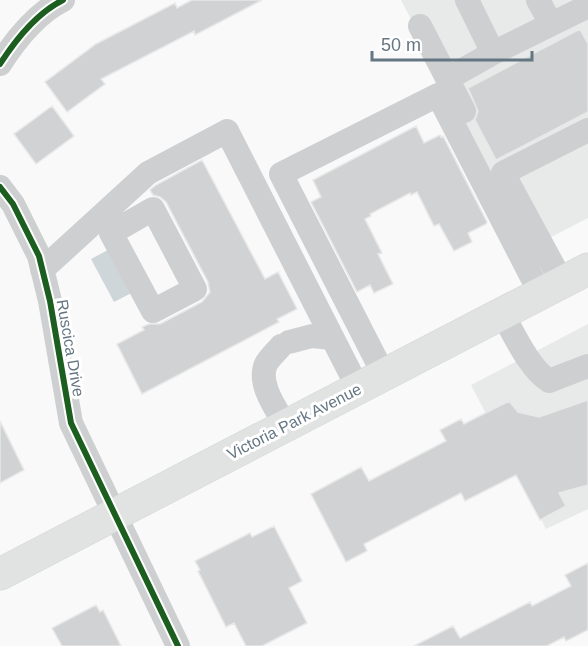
<svg xmlns="http://www.w3.org/2000/svg" width="588" height="646" font-family="Arial,sans-serif">
  <style>
    .built { fill: #e8e9e9 }
    .water { fill: #ced6d9 }
    .building { fill: #d0d2d3; stroke: #e8e8e8; stroke-width: 1.5 }
    .lines { fill: none; stroke-linecap: round; stroke-linejoin: round }
    .major-casing { stroke: #d5d6d7; stroke-width: 33 }
    .minor { stroke: #cecfd0; stroke-width: 24 }
    .major { stroke: #e1e2e2; stroke-width: 32 }
    .cycleway-casing { stroke: #fff; stroke-width: 10 }
    .cycleway { stroke: #1b5e20; stroke-width: 6 }
    .labels { text-anchor: middle; stroke-width: 6; stroke-linejoin: round; paint-order: stroke }
    .street-label { font-size: 16px; fill: #657683; stroke: #fff }
  </style>
  <rect width="100%" height="100%" fill="#f9f9f9"/>
  <path class="built" d="M401,0h172l1,2 14,-2v218l-58,30z
    M588,324v185l-42,20 -75,-144z"/>
  <path class="water" d="M121,243l24,43 -31,16 -23,-43z"/>
  <path class="building" d="M192,0h70l-67,35 -1,-4 -93,48 4,5 -38,28 -22,-30 51,-38 79,-41 2,5z
    M580,29l8,15v68l-92,48 -21,-40 3,-9 -10,-23z
    M52,106l22,30 -38,28 -22,-30z
    M416,126l8,17 16,-8 1,2 2,-1 44,86 -1,2 -18,9 4,9 -18,9 -15,-27 -5,2 -17,-34 -6,3 -1,-2 -40,21 1,2 -6,3 17,34 -4,1 15,30 -19,9 -4,-8 -13,7 -46,-90 10,-5 -8,-17z
    M202,160l63,119 13,-7 19,37 -20,10 2,3 -137,72 -25,-50 27,-14 -2,-3 7,-3h11l42,-22 8,-10 -2,-10 -42,-80 -6,-5 -7,-2 -3,-5 6,-5z
    M588,400v85l-29,8 7,13 -26,14 -24,-45 -51,26 -4,-8 -97,51 3,7 -21,11 -35,-68 50,-27 8,14 77,-40 -6,-11 21,-11 3,5 45,-23 9,11 21,5z
    M0,421l24,49 -24,13z
    M274,526l28,55 -13,7 18,35 -45,23h-16l-12,-23 -8,4 -28,-56 2,-1 -5,-9 55,-28 2,4z
    M588,563v67l-22,11 -2,-4 -17,9h-133l39,-20 7,12 70,-36 2,4 39,-20 -6,-11z
    M96,605l4,7 3,-2 18,36h-59l-10,-18z"/>
  <g class="lines">
    <defs>
      <path id="major" d="M0,574l588,-305"/>
    </defs>
    <use href="#major" class="major-casing"/>
    <path class="minor" d="M467,0l26,53 95,-47
      M538,0l13,24
      M420,26l44,85
      M0,64c16,-25 37,-51 63,-64
      M447,79l46,-26
      M0,187l13,17 26,52 11,45 21,122 107,223
      M153,209l42,80 -42,22 -42,-78z
      M42,270l106,-97 79,-42 131,257
      M562,282l-59,-109 85,-43
      M502,313c12,21 27,55 47,68l39,-15
      M289,342l23,-6 20,2
      M281,346c-4,5 -12,12 -15,18 -9,20 11,46 20,62
      M384,375l-103,-201 157,-79 102,198"/>
    <use href="#major" class="major"/>
    <defs>
      <path id="cycleway" d="M0,64c16,-25 37,-51 63,-64
        M0,187l13,17 26,52 11,45 21,122 107,223"/>
    </defs>
    <use href="#cycleway" class="cycleway-casing"/>
    <use href="#cycleway" class="cycleway"/>
  </g>
  <g class="labels">
    <g class="street-label">
      <text transform="translate(71 348) rotate(80)" y="6">Ruscica Drive</text>
      <text transform="translate(294 421) rotate(-27)" y="6">Victoria Park Avenue</text>
    </g>
  </g>
  <path d="M372 51v9h160v-9" fill="none" stroke="#657683" stroke-width="3"/>
  <text x="381" y="51" font-size="18" fill="#657683" stroke="#ffffff" stroke-width="4.5" paint-order="stroke">50 m</text>
</svg>
